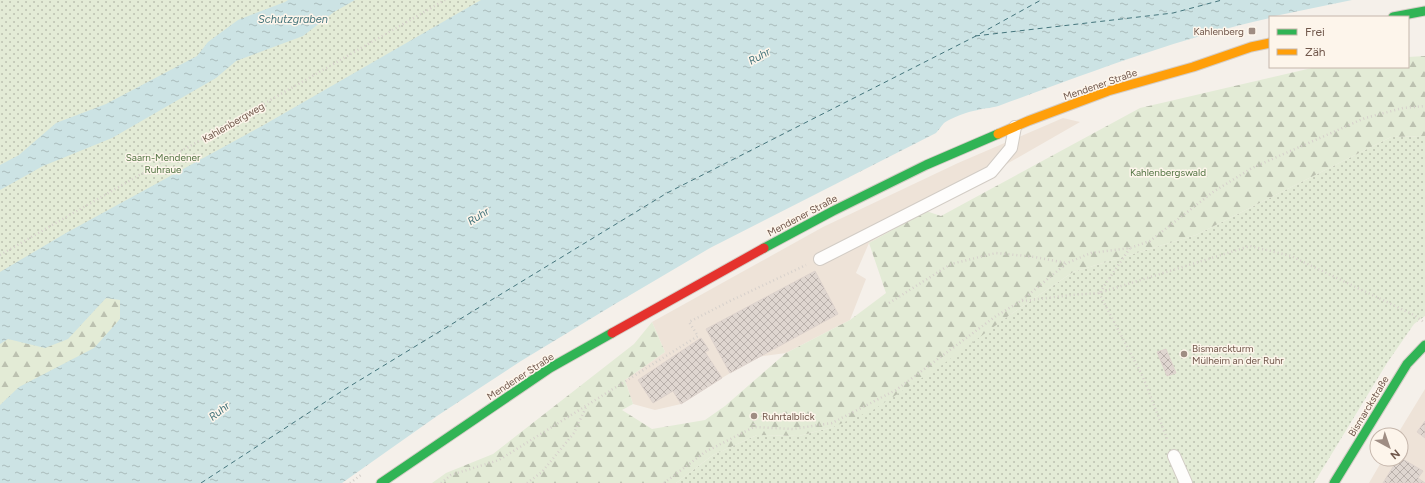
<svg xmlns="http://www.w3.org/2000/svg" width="1425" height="483" font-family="Figtree,sans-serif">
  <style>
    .residential { fill: #eee3d8 }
    .grass { fill: url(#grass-dots) }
    .forest { fill: url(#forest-firs) }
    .water { fill: url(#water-ripples) }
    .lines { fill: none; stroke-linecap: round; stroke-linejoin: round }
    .ferry { stroke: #45757c; stroke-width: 1; stroke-dasharray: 5 4; stroke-linecap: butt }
    .building { fill: url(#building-cross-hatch); stroke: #ded3cd }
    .lane-casing { stroke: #d2ccc5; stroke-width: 14 }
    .fast-casing { stroke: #d5cdc6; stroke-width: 11 }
    .slow-casing { stroke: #d5cdc6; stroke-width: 11 }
    .jam-casing { stroke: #d5cdc6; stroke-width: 11 }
    .path { stroke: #d6d0cb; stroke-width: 2.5; stroke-dasharray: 1 3; stroke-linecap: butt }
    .lane { stroke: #fefdfc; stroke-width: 12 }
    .fast { stroke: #30b455; stroke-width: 9 }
    .slow { stroke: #ff9f0a; stroke-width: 9 }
    .jam { stroke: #e5322d; stroke-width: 9 }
    .poi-dot { fill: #9f8d83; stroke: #fdf5eb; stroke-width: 1.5 }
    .labels { text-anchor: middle; stroke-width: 3; stroke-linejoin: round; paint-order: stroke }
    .poi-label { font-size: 10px; fill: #71584c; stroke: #fdf5eb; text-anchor: start }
    .street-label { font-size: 10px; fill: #71584c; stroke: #fdf5eb }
    .park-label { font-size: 10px; fill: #557645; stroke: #fdf5eb }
    .water-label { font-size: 11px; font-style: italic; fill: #45757c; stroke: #fdf5eb }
  </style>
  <defs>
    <pattern id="grass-dots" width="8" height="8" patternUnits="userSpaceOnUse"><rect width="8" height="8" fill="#e3ebd6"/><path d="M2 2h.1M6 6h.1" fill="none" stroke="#bcc1b0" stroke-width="1.8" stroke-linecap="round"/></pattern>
    <pattern id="forest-firs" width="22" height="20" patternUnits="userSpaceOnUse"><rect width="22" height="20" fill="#e3ebd6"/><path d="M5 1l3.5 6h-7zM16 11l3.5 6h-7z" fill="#bcc1b0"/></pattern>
    <pattern id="water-ripples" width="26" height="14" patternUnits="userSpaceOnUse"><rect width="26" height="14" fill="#cce3e4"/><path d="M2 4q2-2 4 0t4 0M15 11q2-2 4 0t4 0" fill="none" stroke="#abb"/></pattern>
    <pattern id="building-cross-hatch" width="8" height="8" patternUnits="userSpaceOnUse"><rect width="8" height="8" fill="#dfd6d0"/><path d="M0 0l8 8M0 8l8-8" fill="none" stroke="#b9b0ab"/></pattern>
  </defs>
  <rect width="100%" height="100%" fill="#f5f0ea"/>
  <path class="residential" d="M1063,118l17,4 -211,121 -13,30 10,6 -16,41 -64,33 -29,4 -35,21 -41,26 -26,6 -22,-6 -8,-24 40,-28 -13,-30 171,-95 135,-64z
    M1425,389v94h-56l14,-24h18v-24h-4z"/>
  <path class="grass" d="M0,0h732l-732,468z
    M1425,136v180l-11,8 -27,39 -73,120h-638l37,-28 44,-20 42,1 34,-9 174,-110 66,-45 123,-37 195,-98z"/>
  <path class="forest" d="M1425,56v80l-34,1 -195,98 -123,37 -66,45 -65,48 -69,45 -40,17 -34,9 -42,-1 -44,20 -37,28h-244l14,-10 47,-19 141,-110 18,-22 13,30 -40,28 8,24 -11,6 30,19 53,-9 20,-14 61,-53 64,-33 36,-27 -17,-50 57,-32 15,5 199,-108 176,-41h92v-10z
    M106,298l14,2v19l-26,29 -75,39 -19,18v-61l8,-5 37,9 23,-9z"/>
  <path class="water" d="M288,0h67l-21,12 -31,24 -67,25 -20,17 -104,60 -69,28 -43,24v-25l19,-10 37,-32 50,-19 91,-48 11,-14 30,-22 47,-18z
    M481,0h871l-82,17v1c-92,20 -181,55 -269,87 -7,3 -16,3 -23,5 -9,1 -27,8 -34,13 -3,3 -5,7 -8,10l-226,115 -95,56 -94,57 -84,55 -95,67h-342v-78l19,-18 75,-39 26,-29v-19l-14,-2 -38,41 -23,9 -37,-9 -8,5v-72l66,-39 196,-107z"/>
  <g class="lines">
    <path class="ferry" d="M975,36l198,-23 49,-13
      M201,483l141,-92 325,-198 307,-156 67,-37"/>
  </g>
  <path class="building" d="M815,271l23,43 -108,59 -24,-44z
    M701,338l8,12 -4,2 17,26 -41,26 -8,-13 -20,12 -15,-23z
    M1166,349l10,24 -9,3 -10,-24z
    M1425,421v17l-8,-6z
    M1401,458l22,13 -5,7 7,5h-42l15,-24h3z"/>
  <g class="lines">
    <defs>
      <path id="lane" d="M820,259l171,-87 20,-24 4,-21
        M1174,456l12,27"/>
      <path id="fast" d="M1393,17l32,-6
        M764,248l69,-37 93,-46 72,-31
        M381,483l169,-115 62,-35
        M1334,483l73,-119 18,-19"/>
      <path id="slow" d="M998,134l30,-13 80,-30 85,-24 58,-20 19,-4"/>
      <path id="jam" d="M612,333l152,-85"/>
    </defs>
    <use href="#lane" class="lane-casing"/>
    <use href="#fast" class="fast-casing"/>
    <use href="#slow" class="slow-casing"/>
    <use href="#jam" class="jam-casing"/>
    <path class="path" d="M0,255l445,-255
      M1100,292l30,-44
      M1099,293l44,84 25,64
      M1022,301l49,-6 28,-2 151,-47 41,10 123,59 11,8
      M889,303l62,-39 45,-11 39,4 31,6
      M754,416v11
      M350,483l11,-8
      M441,483l10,-8 48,-15 199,-124 -9,-14 41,-21 76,-36
      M527,483l15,-11 32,-39 13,-28
      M664,483l41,-31 49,-25 39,2 39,-6 64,-33 100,-74 25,-15 46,-38 24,-10 39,-5 20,-7 63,-49 39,-24 113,-50 38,-10 22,-2"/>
    <use href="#lane" class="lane"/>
    <use href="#fast" class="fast"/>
    <use href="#slow" class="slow"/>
    <use href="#jam" class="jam"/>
  </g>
  <g class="poi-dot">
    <rect x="1248" y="27" width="8" height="8" rx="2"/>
    <circle cx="1184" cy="354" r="4"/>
    <circle cx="754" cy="416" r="4"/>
  </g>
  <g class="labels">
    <g class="poi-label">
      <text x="1244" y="35" text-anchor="end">Kahlenberg</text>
      <text x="1192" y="352">Bismarckturm<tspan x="1192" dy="12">Mülheim an der Ruhr</tspan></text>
      <text x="762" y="420">Ruhrtalblick</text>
    </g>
    <g class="street-label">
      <text transform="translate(1100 84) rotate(-19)" y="4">Mendener Straße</text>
      <text transform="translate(233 122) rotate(-30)" y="4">Kahlenbergweg</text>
      <text transform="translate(802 215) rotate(-28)" y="4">Mendener Straße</text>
      <text transform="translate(520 376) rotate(-33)" y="4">Mendener Straße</text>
      <text transform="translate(1368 406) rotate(-59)" y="4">Bismarckstraße</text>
    </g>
    <g class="park-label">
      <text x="163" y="161">Saarn-Mendener<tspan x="163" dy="12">Ruhraue</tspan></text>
      <text x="1168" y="176">Kahlenbergswald</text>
    </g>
    <g class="water-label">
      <text x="293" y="23">Schutzgraben</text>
      <text transform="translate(759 56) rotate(-29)" y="4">Ruhr</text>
      <text transform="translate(478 216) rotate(-32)" y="4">Ruhr</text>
      <text transform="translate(219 411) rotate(-38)" y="4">Ruhr</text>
    </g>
  </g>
  <rect x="1269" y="16" width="140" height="52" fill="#fdf5eb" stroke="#c5b6ab"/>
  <rect x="1277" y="29" width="20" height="6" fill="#30b455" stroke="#c5b6ab"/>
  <text x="1305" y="36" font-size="12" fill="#71584c">Frei</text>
  <rect x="1277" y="49" width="20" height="6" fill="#ff9f0a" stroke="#c5b6ab"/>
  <text x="1305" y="56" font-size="12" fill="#71584c">Zäh</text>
  <g transform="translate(1389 447) rotate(140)"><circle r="19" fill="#fdf5eb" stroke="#c5b6ab"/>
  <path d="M0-3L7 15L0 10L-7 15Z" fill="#9f8d83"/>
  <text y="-6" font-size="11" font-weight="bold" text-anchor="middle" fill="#71584c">N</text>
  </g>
</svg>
